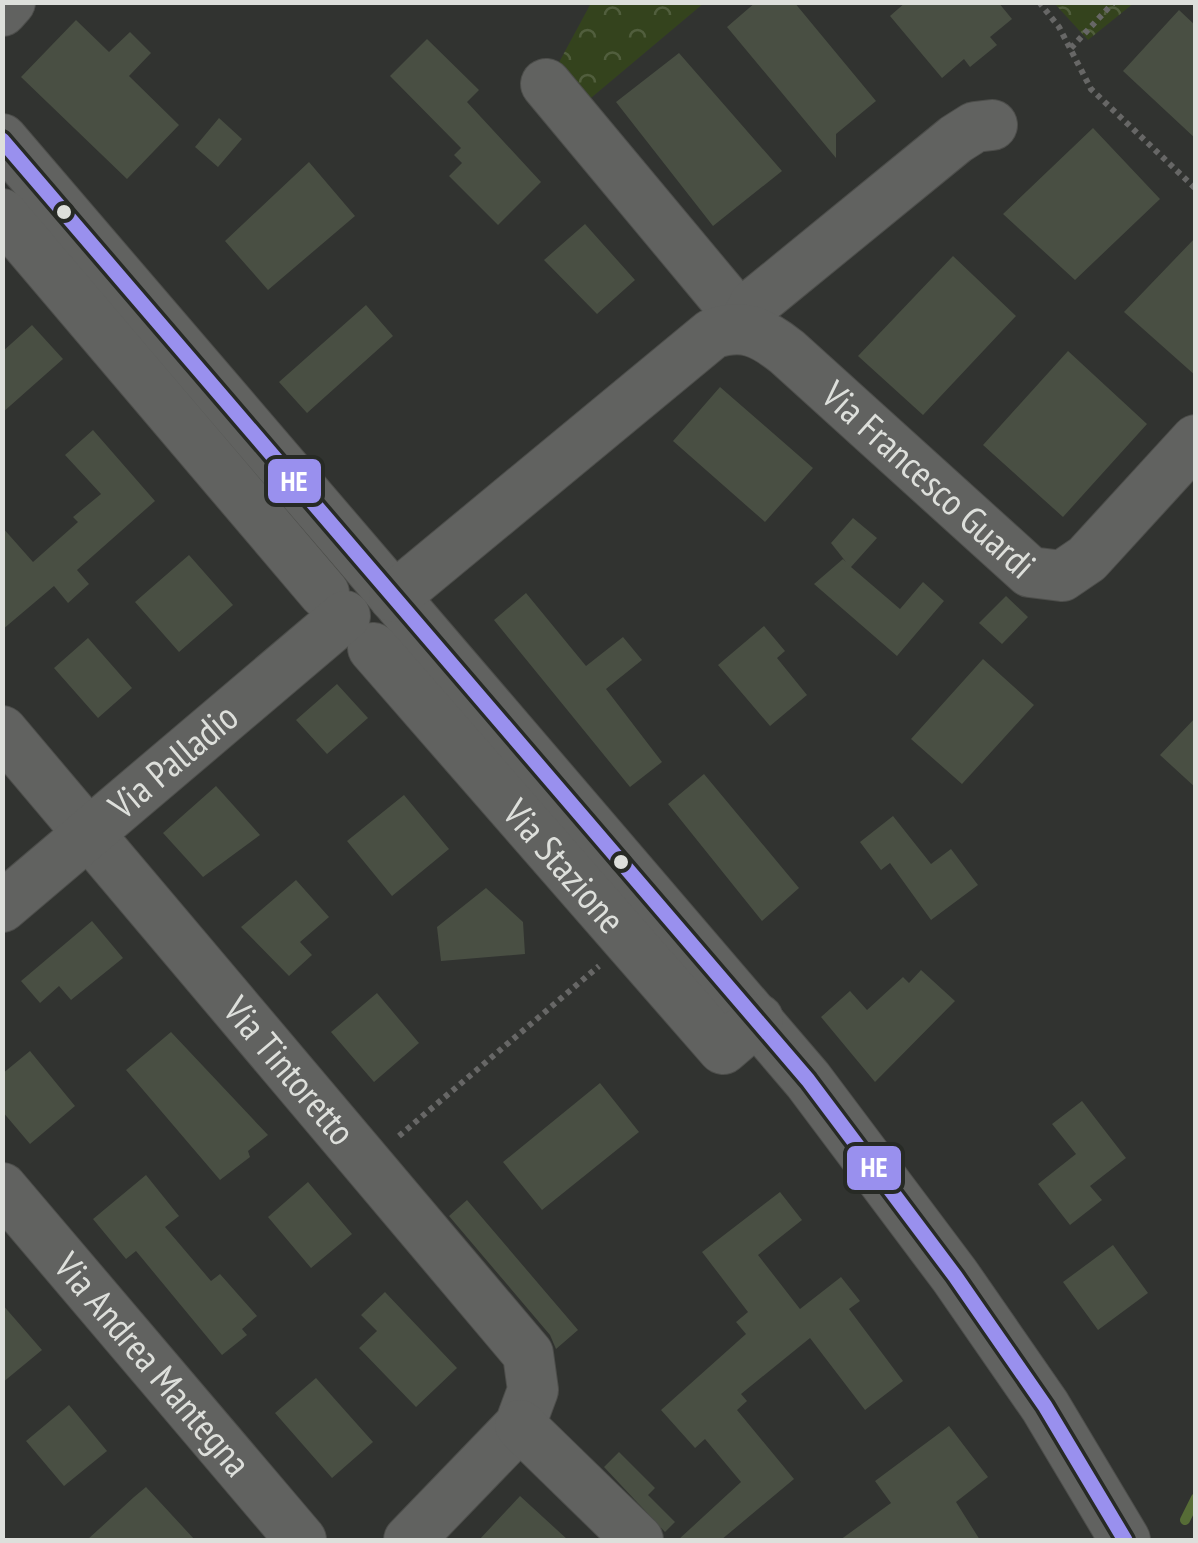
<svg xmlns="http://www.w3.org/2000/svg" width="1198" height="1543" font-family="'PT Sans Narrow',sans-serif">
  <style>
    .park { fill: url(#park-crowns) }
    .lines { fill: none; stroke-linecap: round; stroke-linejoin: round }
    .stream { stroke: #566c36; stroke-width: 10 }
    .building { fill: #494f43 }
    .minor-casing { stroke: #4d4e4b; stroke-width: 52 }
    .path { stroke: #676766; stroke-width: 6; stroke-dasharray: 5 5; stroke-linecap: butt }
    .minor { stroke: #616260; stroke-width: 50 }
    .bus-1-casing { stroke: #272a25; stroke-width: 22 }
    .bus-1 { stroke: #9990ee; stroke-width: 15 }
    .bus-dot { fill: #dddfdb; stroke: #272a25; stroke-width: 4 }
    .labels { text-anchor: middle; stroke-width: 8; stroke-linejoin: round; paint-order: stroke }
    .street-label { font-size: 38px; fill: #dddfdb; stroke: #272a25 }
    .line-badge { stroke: #272a25; stroke-width: 4 }
    .badge-label { font-size: 28px; text-anchor: middle; font-weight: bold; fill: #fff }
  </style>
  <defs>
    <pattern id="park-crowns" width="20" height="18" patternUnits="userSpaceOnUse" patternTransform="scale(2.5)"><rect width="20" height="18" fill="#34431d"/><path d="M2 6a3 3 0 1 1 6 0M12 15a3 3 0 1 1 6 0" fill="none" stroke="#515e3d"/></pattern>
  </defs>
  <rect width="100%" height="100%" fill="#313330"/>
  <path class="park" d="M591,3h113l-119,100 -29,-35z
    M1054,3h80l-46,37z"/>
  <g class="lines">
    <path class="stream" d="M1185,1520l11,-22"/>
  </g>
  <path class="building" d="M756,2h38l82,99 -40,33v24l-109,-131z
    M906,2h92l14,17 -22,18 7,8 -27,22 -6,-8 -22,19 -52,-62z
    M1179,10l17,16v113l-73,-68z
    M76,20l33,32 21,-20 21,21 -22,23 50,49 -52,54 -106,-102z
    M427,39l52,51 -12,12 74,80 -43,43 -49,-49 13,-13 -8,-8 7,-7 -71,-72z
    M679,53l103,118 -69,55 -97,-124z
    M219,118l23,21 -24,28 -23,-20z
    M1093,128l67,71 -85,81 -72,-66z
    M309,162l46,54 -87,74 -43,-49z
    M585,224l50,56 -38,34 -53,-54z
    M1196,237v139l-72,-64z
    M953,256l63,60 -93,99 -65,-59z
    M366,305l27,31 -86,77 -28,-31z
    M32,325l31,34 -61,54v-61z
    M1068,351l79,73 -84,93 -80,-72z
    M720,387l93,81 -48,54 -92,-81z
    M93,430l62,71 -78,69 12,14 -21,19 -14,-17 -52,44v-103l31,35 45,-40 -5,-5 28,-23 -36,-39z
    M853,518l24,20 -26,29 49,42 23,-27 21,19 -47,55 -83,-72 29,-25 3,3 -15,-19z
    M189,555l44,50 -54,47 -44,-50z
    M526,593l60,73 37,-29 19,23 -36,29 56,73 -32,25 -136,-167z
    M1006,596l22,21 -26,27 -23,-21z
    M764,626l21,25 -8,7 30,37 -37,31 -52,-61z
    M88,638l44,50 -34,30 -44,-50z
    M983,659l51,46 -72,79 -51,-45z
    M337,684l31,34 -41,36 -31,-34z
    M1196,717v71l-36,-33z
    M704,774l95,114 -37,33 -94,-117z
    M216,786l44,49 -57,42 -40,-44z
    M404,795l45,54 -57,47 -45,-55z
    M893,816l38,48 20,-15 27,36 -47,35 -41,-57 -9,7 -21,-28z
    M296,880l33,37 -29,25 12,13 -23,21 -48,-49z
    M486,888l37,34 2,32 -84,7 -4,-34z
    M92,921l31,37 -52,42 -12,-14 -19,17 -19,-22z
    M921,970l34,31 -80,81 -54,-65 29,-26 17,19 36,-33 6,6z
    M377,993l42,50 -45,39 -43,-50z
    M171,1032l97,103 -20,16 2,6 -30,23 -94,-110z
    M30,1051l45,55 -45,38 -28,-33v-37z
    M600,1083l39,49 -97,78 -39,-48z
    M1082,1101l44,57 -36,28 12,14 -32,25 -32,-41 38,-30 -24,-30z
    M146,1175l33,41 -14,11 46,54 9,-7 37,42 -15,13 5,6 -25,20 -86,-104 -10,8 -33,-40z
    M308,1182l44,52 -41,34 -43,-51z
    M780,1192l22,28 -44,35 42,54 41,-32 19,24 -11,8 54,72 -38,29 -55,-72 -69,56 6,7 -10,9 57,69 -73,61h-43l63,-58 -36,-43 -10,9 -34,-38 85,-76 -10,-12 12,-10 -46,-60z
    M467,1200l111,130 -22,19 -6,-14 -101,-119z
    M1113,1245l35,48 -50,37 -35,-48z
    M385,1292l72,76 -41,39 -57,-59 18,-17 -16,-16z
    M2,1304l40,46 -40,33z
    M316,1378l57,64 -41,36 -57,-65z
    M69,1405l38,46 -43,35 -38,-45z
    M949,1426l39,51 -32,25 24,38h-140l51,-37 -16,-22z
    M619,1452l36,36 -7,7 27,27 -10,10 -61,-65z
    M146,1487l49,53h-108l47,-43z
    M520,1496l48,44h-89z"/>
  <g class="lines">
    <defs>
      <g id="minor">
        <path d="M2,11l8,-9"/>
        <path d="M546,84l180,216 17,27"/>
        <path d="M2,139l806,941 147,196 90,130 80,134"/>
        <path d="M2,214l322,379"/>
        <path d="M743,327l11,-23 202,-165 19,-12 17,-2"/>
        <path id="s1" d="M394,597l318,-263c31,-11 50,-2 75,18l243,220 32,4 25,-17 109,-119"/>
        <path id="s2" d="M373,648l350,401 35,-30"/>
        <path id="s3" d="M2,731l526,623 5,36 -13,35 -111,115"/>
        <path id="s4" d="M2,907l343,-291"/>
        <path id="s5" d="M2,1188l299,352"/>
        <path d="M520,1425l118,115"/>
      </g>
    </defs>
    <use href="#minor" class="minor-casing"/>
    <path class="path" d="M1039,2l20,25 32,62 105,100
      M1071,48l43,-46
      M399,1136l200,-170"/>
    <use href="#minor" class="minor"/>
    <defs>
      <path id="bus-1" d="M2,140l806,940 147,196 90,130 80,134"/>
    </defs>
    <use href="#bus-1" class="bus-1-casing"/>
    <use href="#bus-1" class="bus-1"/>
  </g>
  <g class="bus-dot">
    <circle cx="64" cy="212" r="9"/>
    <circle cx="621" cy="862" r="9"/>
  </g>
  <g class="labels">
    <g class="street-label">
      <text dy="13" stroke="none"><textPath href="#s1" startOffset="685">Via Francesco Guardi</textPath></text>
      <text dy="13" stroke="none"><textPath href="#s4" startOffset="225">Via Palladio</textPath></text>
      <text dy="13" stroke="none"><textPath href="#s2" startOffset="290">Via Stazione</textPath></text>
      <text dy="13" stroke="none"><textPath href="#s3" startOffset="445">Via Tintoretto</textPath></text>
      <text dy="13" stroke="none"><textPath href="#s5" startOffset="232">Via Andrea Mantegna</textPath></text>
    </g>
  </g>
  <g class="line-badge">
    <rect x="266" y="457" width="57" height="48" rx="10" fill="#9990ee"/>
    <rect x="845" y="1144" width="58" height="48" rx="10" fill="#9990ee"/>
  </g>
  <g class="badge-label">
    <text x="294" y="491">HE</text>
    <text x="874" y="1177">HE</text>
  </g>
  <rect width="1198" height="1543" fill="none" stroke="#dddfdb" stroke-width="10"/>
</svg>
